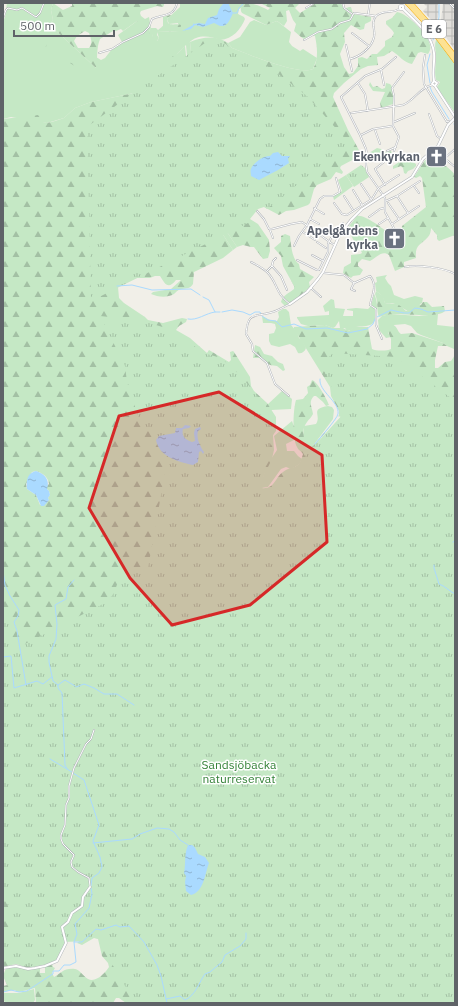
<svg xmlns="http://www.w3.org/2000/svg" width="458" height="1006" font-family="'IBM Plex Sans',sans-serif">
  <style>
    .industrial { fill: url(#industrial-grid) }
    .grass { fill: #c5e8c5 }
    .forest { fill: url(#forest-firs); fill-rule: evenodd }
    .park { fill: url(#park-tufts) }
    .water { fill: url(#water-ripples) }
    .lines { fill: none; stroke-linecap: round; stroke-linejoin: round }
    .stream { stroke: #aadaff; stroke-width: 1 }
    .minor-casing { stroke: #b5b8bc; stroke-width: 2 }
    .tertiary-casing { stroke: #b5b8bc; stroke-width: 3 }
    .motorway-casing { stroke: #f9ab00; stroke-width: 4.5 }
    .minor { stroke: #fff; stroke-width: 1 }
    .tertiary { stroke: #fff; stroke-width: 2 }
    .motorway { stroke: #fde293; stroke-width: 3.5 }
    .marked { fill: #d62828; fill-opacity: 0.2; stroke: #d62828; stroke-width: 3; stroke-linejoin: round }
    .labels { text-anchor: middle; stroke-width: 3; stroke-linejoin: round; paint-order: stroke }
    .shield { fill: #fff; stroke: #8f9295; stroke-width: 1 }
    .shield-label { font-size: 11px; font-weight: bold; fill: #5f6368 }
    .worship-label { font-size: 12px; font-weight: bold; fill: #5b616d; stroke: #fff; text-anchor: end }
    .park-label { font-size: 12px; fill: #348238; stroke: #fff }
  </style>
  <defs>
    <pattern id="industrial-grid" width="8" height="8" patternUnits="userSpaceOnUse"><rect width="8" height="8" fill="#e0deda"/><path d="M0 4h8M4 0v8" fill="none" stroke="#b9b8b5"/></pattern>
    <pattern id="forest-firs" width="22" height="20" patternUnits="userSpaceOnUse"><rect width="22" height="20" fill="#c5e8c5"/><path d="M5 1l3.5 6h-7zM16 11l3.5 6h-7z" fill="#a3c0a4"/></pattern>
    <pattern id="park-tufts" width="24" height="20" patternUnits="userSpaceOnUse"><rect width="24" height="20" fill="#c5e8c5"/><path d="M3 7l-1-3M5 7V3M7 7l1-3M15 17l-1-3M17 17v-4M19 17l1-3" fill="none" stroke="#a3c0a4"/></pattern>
    <pattern id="water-ripples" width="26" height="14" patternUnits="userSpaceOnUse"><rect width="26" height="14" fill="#aadaff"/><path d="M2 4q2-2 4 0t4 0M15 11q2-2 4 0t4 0" fill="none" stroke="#8eb4d2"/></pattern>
  </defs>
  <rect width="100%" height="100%" fill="#f1efe8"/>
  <path class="industrial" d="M423,3h15l1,10 -3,12 -13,-14 4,-4z
    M443,3h5l7,7v40l-15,-21z"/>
  <path class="grass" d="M7,3h33l2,1 11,-1 -2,7 2,10 -6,8 3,-3 46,43v-11l5,3 4,-2 7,-9 10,-7 -4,-7 19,-14 4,-2v-3l4,3 4,-2 2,11 -2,3 3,2 1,4 4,4 2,-3 -2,-6 22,-1 -1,-8 -9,1 -2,-5 13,-12v-4h71l-12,6 -1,5 6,3 1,2c-4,10 -12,20 -25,21 -10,-4 -23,-6 -31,3l1,-1 13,129 8,37 26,39 -4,3 -26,-40 -9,-38 -12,-127 -10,10 -13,20 -29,18 -43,9 -16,6 -11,10 -17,5 -36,-6 -8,2v-98l2,-4z
    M254,20l12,5 11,-4 14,11 -2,10 3,4 8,5 3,-2 14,9 -4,11c-14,7 -65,-15 -81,-21l-4,-5 12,-6 10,-15z
    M436,40h2l17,24v49l-17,-24 -1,-2 3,-5 -4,-2c-2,-8 0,-15 0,-23 0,-6 -2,-11 0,-17z
    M346,175l7,11 -19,14 -1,-4 9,-5 -4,-11z
    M387,275l-2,3 3,5 3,3 3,9 10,4 11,-3 8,2 -1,5 -14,8 -15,-8h-8c-2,-6 -3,-8 -9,-12l-1,-8 2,-1 -1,-5z
    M374,294c4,6 5,25 -2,30 -5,3 -11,2 -16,3 -3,1 -5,4 -9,4l-2,-3h-5l-1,-7 -4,6 -2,1 -8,-3 -17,1 -7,-2 -4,-6v-1l32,-2v-4l-4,1 -2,-6 8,-7 3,1 1,8 10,1 -2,7h10v-5l-6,-1v-1l9,-1 12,1 3,-3z
    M283,309h3l3,3 2,13 6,7 2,6 3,2 4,8c-1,4 -5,6 -8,5l-3,-6 -5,-3 -11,3 -8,-2 -2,-4v-7l5,-1 2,-5 -1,-4 -4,-1h-8l-1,-7 8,4 7,1 2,-4 -1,-5z
    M391,314l28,2 19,-2 -1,11 18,2 -1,22 -7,-3 -4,-3 -22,-8 -4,-2 -6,-7 -6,-2 -11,1 -6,8 3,4 -5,1 -7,-8 -1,-10 4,-4z
    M282,391l10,8 -1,10 -20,1 -4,-5z
    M328,406l4,1 2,3 -1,9 -20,27 -4,3 -3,-1 -3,-11 1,-11 12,-2c6,-9 -7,-15 12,-18z
    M292,421l2,6v13l-8,4 1,7h7l4,5 4,3c-2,6 -7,8 -11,10l-5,-2 -5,2 -13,18 -7,1 2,-11 4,-12 10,-15 -3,-14z
    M34,989l1,11 -2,3c-10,0 -18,-2 -28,0l-2,-5v-5h16z"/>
  <path class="forest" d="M53,3l10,7 9,-4v-3h92v2l-1,2 -6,-1 -16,5 -1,2 2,6 -3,3 -2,-1 -14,10 -2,-2 -5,2h-3l-13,8c-4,10 -2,19 -4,29l-46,-43 -7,6c3,7 5,12 2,19l2,5 27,9 23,16 -27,-17 -23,-7 -3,-6c4,-7 0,-13 -2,-20l8,-6 3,-4 -2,-10zM85,31l4,2c2,6 4,9 0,15h-11l-4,-7 3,-5z
    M245,3c8,0 16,3 23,7l2,-2 -10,-5h40l-5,5 5,5 16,-10h25l3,6 5,-2h2l2,7 18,3v4l-6,3 -1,5 -4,1 -9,-5 -7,8 1,9 -5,12 4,13 5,7 4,-1 5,-7v-8l4,-1 5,2 5,-5h5l8,-8v-5l7,-4 2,-4 -2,-3 -6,-6v-3l6,-3 5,-6c10,1 32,23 33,33 1,3 0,6 -2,9l-7,-2 -3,1 -6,11c-8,-1 -13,-9 -20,-13l-8,5 -7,1 1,8 -10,1 -7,3 -17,14 -10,10 -1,4 15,33 12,22 -4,6 -15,8 -1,2 3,4 -1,2 -6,-2 -5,7 -14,6 -3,4 -4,14 -2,2 -14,5 -8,1 -7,4 -15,-8 -6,2 -8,10 8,5 11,16 1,11 -2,7 -5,1 -9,-12h-3l-8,-2 -6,2 -26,-39 -8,-37 -13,-129c13,-5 26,-7 38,1l4,5c16,6 67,28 81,21 6,-10 4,-23 2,-33l-3,-1 -8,4 -3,-2 -7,-6 2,-7 -3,-4 -4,-10 -3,1 1,10 -3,5 -7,-5 -11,4 -24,-12c-3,-4 0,-7 3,-10z
    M170,15h1l-4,4 1,4c4,3 9,0 13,2l-1,6 -23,1v3l2,3 -3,4 -3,-3 -1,-5h-2l-1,-3 2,-3h5l2,2 5,-4v-9z
    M185,46l13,126 9,38 26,40 -10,8 -29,14 -1,12c-3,5 -6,4 -11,5 -3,0 -6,3 -8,5 -7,4 -16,3 -23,0l2,-2 18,-3 10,-9h-5c-8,10 -11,4 -16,-4h-5l-5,2h-17l-15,9 1,11 5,5 21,14 3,3 15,3 19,-5 5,1 -1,3 -7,4 -3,4 14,8 17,15 2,-3 20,12 2,-2 -1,-8 3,-1 1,1 16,25 1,9 3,5 13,12 9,14v14l-3,4 1,15 -2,9 -9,18 -2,11c14,2 14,-11 22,-16 10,-8 15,0 20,-18 -2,-3 -5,-4 -6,-7 -5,-8 -4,-37 -1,-47l7,-1 5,-6 -1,-6 3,-2 2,-5c5,1 15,19 17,25l-3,1 -3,-4 -7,-6h-2c-6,6 -2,11 -1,18 -2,4 -4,5 -6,8 -7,9 -2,17 -1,26l3,1 4,-3 26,-31v-4l-8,-15 -1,-9 -36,-58v-2l31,-2 8,3h10l6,3 5,-4h14l4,22c4,2 15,2 19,0v-10l-4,-10 2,-4c8,-2 7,5 12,9l11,-1 31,10 4,3h-9l-3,14v8h3l7,-6 6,-1 4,-6v187l-108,-123 -9,-3 -20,26 -3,6 49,555h-238l-7,-5h-3l-3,5h-77l-1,-15 -16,4 -5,-2 -11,2v-6l4,-1 -4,-9 3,-8 9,-2 10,3 15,-1v5h5v-6l7,-3 1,3 2,1 -3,5 2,4c8,-4 9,-9 21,-8 5,1 8,7 13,10 8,4 17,-6 21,-12l-1,-4 -6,-7 -4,-17 -4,-1 -12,7 -5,-2 11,-10 -23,9 -5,13 -4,6 -12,4 -10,2h-9l-9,-3 -13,3v-848l35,-4 5,7 4,1 8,-2 9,-3 11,-10 16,-6 43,-9 29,-19c0,-12 3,-13 12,-19 4,-2 6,-6 10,-9zM36,471c6,2 12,5 13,13l-2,2v3l2,2 1,4 -2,3 1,2 -4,4 -5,1 -4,-10 -9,-6 -1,-5 6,-12z
    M370,82l3,5 4,-1 5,3 3,-1 1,-5 4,1c4,4 5,14 3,20l-12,4 -1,-5 5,-11 -12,-1 -4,-6z
    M377,148l4,1 4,3 6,-1 1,2 -5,7 -6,-3 -5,2 -8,-2 1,-4z
    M425,160c11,-1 24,6 30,15v60l-16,6 -2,-2v-4l-6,-7c0,3 -1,7 -3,9 -8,9 -13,7 -12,21l-12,4v5l-9,4 -6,-16c-7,-5 -12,2 -19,6l-8,-2 -4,4v3l5,4 -3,5 -7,1 -2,2 -8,-5 1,-6 7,-4v-8l9,-1 2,-1c-2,-6 -6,-8 -8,-12 -3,-5 -3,-8 -8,-11l11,-14c7,-2 27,13 32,18v7l9,3 3,-5 1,-13 24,-19 -4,-29 -2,-2 -4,2 -2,-1z
    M401,161h10l5,3v2l-3,3 -5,2 -2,3 -2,-1 -1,-5 -2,-2 -8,3v-3z
    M285,234l5,2c1,8 2,24 9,28l1,5 14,8 -5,5 1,5 -10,9 -15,10 -4,-4c1,-6 8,-9 13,-13v-3l-11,-20 -2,-10 -7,-8 7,-6v-6z
    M376,291l7,5 2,7c10,1 12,-1 21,8l3,-1v-4l8,-3 4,2 2,-3h4l5,5 12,-1 1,5c-5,7 -41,3 -51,3 -5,0 -11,2 -15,3 -3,-7 0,-13 -4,-23z
    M255,345l5,2 4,7 8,2 6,6 5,2 2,6 -2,1 -6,-5c-10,-1 -10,-2 -17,-8h-7z"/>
  <path class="park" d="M207,38h5l14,6 3,4 18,6 25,15 35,27 42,47 -82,66 -5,-4 -15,14 3,3 -157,78 -2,-1 -4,-172 50,-37 68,-47z
    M361,165l4,3 4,9 -15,10 -8,-12z
    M100,316l39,4 27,8 12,6 5,5 24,15 14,4 20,18 31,38 2,18 -9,31 -3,30 40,-27 3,-10 39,-43 -23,-49 12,-11 63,4 59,44v602h-320l-30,-51 2,-6 -2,-6 -15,-3 -2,4 -24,1 -6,17c-18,9 -26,10 -45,3l-2,-7 -8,2v-26l5,-1 3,-18 -8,-16v-283l6,3 3,32 11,-3 78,-40 7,-5 6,-7 6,-17 4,-3 24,-5 22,-123 -16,-8 -14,-15 -13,-40 -2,-16z"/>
  <path class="water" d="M229,3v2l4,8c-2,4 -5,14 -12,13 -2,0 -4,-2 -7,-3l-11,4 -8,-2 -4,4 -9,2 11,-6v-2l1,1 5,-1 6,1 3,-6 9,-3 2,-6 4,-5z
    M278,152l4,4h8l-2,3 1,4 -11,7 -19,10 -8,-4c0,-3 -1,-5 0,-7 2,-6 13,-14 19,-13l3,-3z
    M185,425l6,1 -2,2 -6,1c-2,8 3,11 9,13l3,-1 -1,-8 1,-4 5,-2 1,2 -3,2c-2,7 2,15 6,21l-1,2 -2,-3 -2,1 -1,10 -5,3c-14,-3 -34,-8 -37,-25l3,-4 16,-3 1,-5h6z
    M36,471c9,3 14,9 11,18l2,2 1,4 -2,3 1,2 -5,6h-3l-5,-11 -9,-6c-1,-8 0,-16 9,-18z
    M188,845h4c4,3 4,5 6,9l7,3 4,6c-4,10 -5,29 -18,32l-5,-4 -1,-9 1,-6 -2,-3c2,-9 0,-19 4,-28z"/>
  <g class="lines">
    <path class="stream" d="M233,13h4l2,-5 5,-5
      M437,26l2,-9v-14
      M433,40l1,-2
      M430,54l-3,11 3,18
      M430,87l2,5 17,27
      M454,124l1,2
      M117,286l15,-1 20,5 39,-1 9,6
      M203,297l6,3 6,12h5
      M222,312l10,-2 11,2 7,3 5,-3h5l1,2
      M262,316l6,4 8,1 6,6 12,-3 12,5 21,-1 21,5 19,-4 6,-5 2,-5
      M377,317l14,-7 13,3h5l6,-5 6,1 7,3 27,-2
      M188,319c9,2 18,-6 27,-7
      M315,444c4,-5 22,-25 23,-30 2,-12 -20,-23 -18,-35
      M453,542l2,-1
      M434,565v3l5,16c6,2 10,7 16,10
      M3,571l2,14 5,11 9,14 -1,6 -4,6 3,9 9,54
      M74,580l-6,7 -2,12 -11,6 2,19 -1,15 -7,17v6l4,19 5,4v3l4,5 3,72 2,4 17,11 15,45 -6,16 7,16 2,10 -3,6 -7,5 -1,8
      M3,657l8,-1 3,32 23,-7 6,3 9,-7
      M58,685l7,-5 10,6
      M76,687l8,-3 10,4 10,6h13l17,11
      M50,759l17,10
      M93,843l39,-4 8,-5 17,-6 12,1 5,3 6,8 8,5
      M74,942h8l14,-13 5,1 15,-5 4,2 9,-1 15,16 13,23 4,11 6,27
      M3,992l8,-2 8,2 8,-1 24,-16 2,-1v-3h6l5,-6h6l6,-3 -2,-20 3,-8 -2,-10 14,-16 3,-14 -1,-6
      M166,999l14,-3 5,4c11,-5 14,-18 20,-26l5,-2 12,-10 3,-7 15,-9 6,-7v-6"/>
    <defs>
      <path id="minor" d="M343,3l1,5 8,6
        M449,3l6,6
        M306,8l8,-5
        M368,15l2,-12
        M3,18l3,-8 2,-2 9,2 5,-2 14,9 4,-4 4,-10
        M352,33l17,13
        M304,40l14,-8 14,-3 8,-6 10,-3 4,-7 22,3
        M346,45l6,26
        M99,53l13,-4 11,-7 20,-9 6,-6 3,-8c11,-5 22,-2 25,-16
        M425,55l-2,13 1,16 23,38 2,-1
        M350,59c9,-2 22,-11 24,-22 2,-7 -4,-14 2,-21 8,-7 16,-2 23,-7
        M381,70l3,15
        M358,83l7,11 3,17
        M351,113l52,-8c12,-5 16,-17 29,-20
        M429,114l8,22 4,3
        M394,122l21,-9
        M375,130l5,14
        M361,135l12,-6 19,-3
        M387,151l9,-4
        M394,151l5,-14 -6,-11 1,-30 -2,-8 12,-16
        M367,155l-1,-6 -6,-14 -19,-38 24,-21 17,-7 14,-12
        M432,155l5,-3 18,15
        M366,157v8l1,7 18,26v14l11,20 3,2
        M445,158l10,-9
        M384,162l-9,7 10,16
        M361,184l10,15
        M414,186l5,7
        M379,188l20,-13
        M353,190l9,15
        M344,196l9,14
        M397,196l11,17
        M386,201l11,-5 23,-15
        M334,203l8,11 5,1 25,-16 6,-10
        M388,203l11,16
        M314,208l10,6
        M257,211l7,8 5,10h3l19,-5 11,-2 32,23
        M369,217l11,-8 4,-1
        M310,219l9,5
        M379,224l9,-6
        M392,224l27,-18
        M270,230l3,8
        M327,230l7,6
        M303,232l12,8
        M389,232l4,-4
        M317,242l9,6
        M294,246l5,-10 8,-11 13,-26 4,-3h9l7,-4 -4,-14
        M312,255l11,6
        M297,260l20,10h2l9,-18v-8l3,-6 5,-4 7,-11
        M251,262c6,3 12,6 17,11 10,11 7,20 22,31 -7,3 -14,8 -21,9 -17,4 -21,0 -23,21l6,10 1,7 14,12 8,21 14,12
        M272,266l9,10 6,14
        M405,267c11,-3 40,1 50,7
        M267,271l5,-5 1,-5 3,-3
        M324,273l20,2 10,8 16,-7c8,9 2,19 0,29l6,4v16l6,14
        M354,283l-3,6 4,2
        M311,288l10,9
        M90,886l-1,-8 -11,-6 -6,-5 -1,-5 3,-7 -11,-11 -2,-5v-4l4,-10 1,-20 3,-7v-12l5,-18 12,-24 5,-5 3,-9
        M3,1002v1"/>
      <path id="tertiary" d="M403,9v-3h-3v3h3c12,12 29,25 31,44 1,9 -2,18 0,28l-2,3 3,2 2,-3 -3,-2
        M435,86l20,31
        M290,304l17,-12 11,-13 5,-7 17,-38 11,-14 11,-11 50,-32 11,-18 15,-13 10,-21 7,-7
        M3,968l13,-2 12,3 7,-1 10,-2 12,-5 9,-18 -4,-16 6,-5 4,-9 10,-7 1,-9 7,-10"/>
      <path id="motorway" d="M407,3l24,26 24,32
        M411,3l22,25 22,28"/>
    </defs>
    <use href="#minor" class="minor-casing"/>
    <use href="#tertiary" class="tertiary-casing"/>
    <use href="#motorway" class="motorway-casing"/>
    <use href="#minor" class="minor"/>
    <use href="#tertiary" class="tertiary"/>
    <use href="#motorway" class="motorway"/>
  </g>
  <path class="marked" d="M219,392l103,63 5,87 -77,63 -78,20 -42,-47 -41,-70 30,-92z"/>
  <defs>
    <symbol id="church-square" viewBox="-11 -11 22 22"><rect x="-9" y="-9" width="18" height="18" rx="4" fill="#6b7280" stroke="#fff"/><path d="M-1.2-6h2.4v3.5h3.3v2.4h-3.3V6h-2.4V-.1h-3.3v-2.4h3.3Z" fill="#fff"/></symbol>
  </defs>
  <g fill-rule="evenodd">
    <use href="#church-square" x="424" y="144" width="25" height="25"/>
    <use href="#church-square" x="382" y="226" width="25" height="25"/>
  </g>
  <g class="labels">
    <rect class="shield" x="422" y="20" width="24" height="18" rx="3"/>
    <g class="shield-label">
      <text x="434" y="33">E 6</text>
    </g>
    <g class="worship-label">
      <text x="420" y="161">Ekenkyrkan</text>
      <text x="378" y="235">Apelgårdens<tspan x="378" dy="14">kyrka</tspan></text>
    </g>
    <g class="park-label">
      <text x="239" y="769">Sandsjöbacka<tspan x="239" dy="14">naturreservat</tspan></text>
    </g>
  </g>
  <rect width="458" height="1006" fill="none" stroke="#5f6368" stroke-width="8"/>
  <path d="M14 30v6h100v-6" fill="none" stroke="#5f6368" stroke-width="2"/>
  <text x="20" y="30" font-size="12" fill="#5f6368" stroke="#ffffff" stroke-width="3" paint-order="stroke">500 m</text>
</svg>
